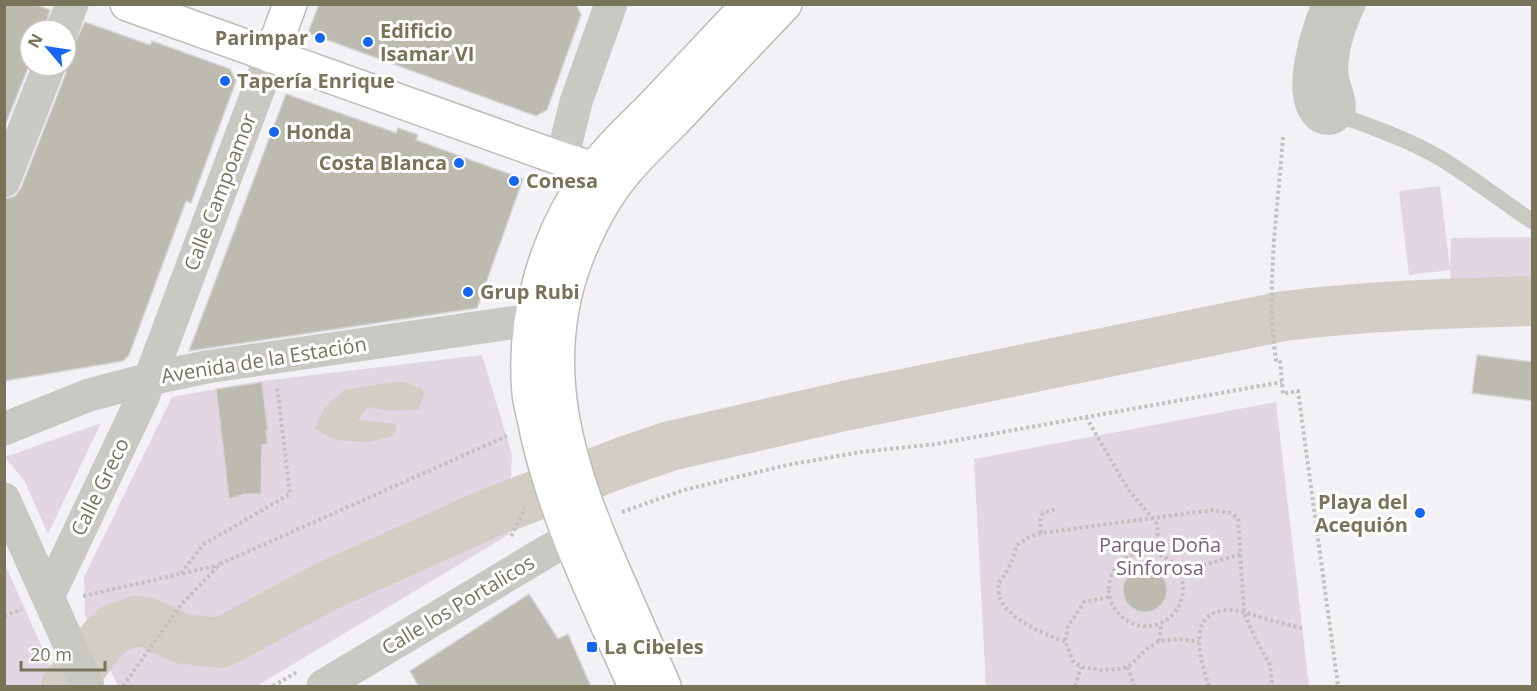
<svg xmlns="http://www.w3.org/2000/svg" width="1537" height="691" font-family="'Open Sans',sans-serif">
  <style>
    .green { fill: #e1d6e2 }
    .water { fill: #d2cec6 }
    .lines { fill: none; stroke-linecap: round; stroke-linejoin: round }
    .river { stroke: #d2cec6; stroke-width: 50 }
    .building { fill: #bdbab0; stroke: #d5d4d6; stroke-width: 1.5 }
    .secondary-casing { stroke: #bebdb4; stroke-width: 36 }
    .path { stroke: #c2c1bd; stroke-width: 4; stroke-dasharray: 3 3; stroke-linecap: butt }
    .lane { stroke: #cac8c2; stroke-width: 16 }
    .street { stroke: #cac8c2; stroke-width: 33 }
    .secondary { stroke: #fff; stroke-width: 33 }
    .poi-dot { fill: #1566f2; stroke: #fff; stroke-width: 2 }
    .labels { text-anchor: middle; stroke-width: 6; stroke-linejoin: round; paint-order: stroke }
    .poi-label { font-size: 20px; font-weight: bold; fill: #797459; stroke: #fff; text-anchor: start }
    .street-label { font-size: 20px; fill: #797459; stroke: #fff }
    .park-label { font-size: 20px; fill: #7b6176; stroke: #fff }
  </style>
  <rect width="100%" height="100%" fill="#f3f1f5"/>
  <path class="green" d="M1440,186l10,83 1,-31 81,-1v42l-81,1 -1,-10 -41,5 -10,-84z
    M482,355l30,100 -4,80 -251,151h-139l-33,-71 -1,-38 88,-180 90,-16z
    M1276,402l33,284h-323l-12,-227z
    M101,423l-53,111 -24,-54 -19,-23z
    M5,564l54,122h-54z"/>
  <path class="water" d="M394,382h10l18,7 2,4 -5,16 -29,2 -22,-4 -10,13 38,4v5l-3,7 -24,6 -34,-2 -20,-11 9,-21 20,-18z"/>
  <g class="lines">
    <path class="river" d="M66,686l39,-49 11,-9 20,-7 13,2 34,16 38,4 106,-57 163,-73 133,-51 47,-16 174,-40 440,-90c83,-10 165,-13 248,-15"/>
  </g>
  <path class="building" d="M4,4h31l15,6 -6,20h-14v33l-26,65z
    M319,4h257l5,11 -34,95 -11,6 -228,-83z
    M85,22l65,23 2,-4 78,28 6,12 -45,122 -5,-2 -57,154 -6,6 -119,20v-182l11,-3 6,-8 45,-115v-25l8,-4z
    M286,94l110,39 2,-5 20,7 -2,5 107,39 -46,129 -288,43z
    M1477,355l56,7v39l-61,-8z
    M262,382l6,49h-2l2,13 -6,1 -1,49h-16l-16,5 -13,-110z
    M1123 590a22 22 0 1 1 44 0a22 22 0 1 1-44 0Z
    M529,594l29,45 10,-5 23,53h-172l-9,-16z"/>
  <g class="lines">
    <defs>
      <path id="secondary" d="M127,4l435,155 32,10 20,1
        M271,56l19,-52
        M635,686c-37,-83 -78,-164 -98,-253 -2,-14 -7,-27 -8,-40 -7,-78 18,-160 64,-223 16,-22 37,-41 56,-60 33,-35 66,-70 100,-106
        M664,686c-16,-37 -32,-74 -49,-112 -45,-102 -81,-205 -39,-315 12,-31 27,-61 49,-87 15,-18 33,-35 50,-52 37,-39 73,-77 110,-116"/>
    </defs>
    <use href="#secondary" class="secondary-casing"/>
    <path class="path" d="M1283,137c-5,71 -18,153 -7,223h4l3,34 15,-3 40,295
      M1086,417l42,72 29,35 1,14 -4,14
      M622,512l62,-22 103,-25 74,-13 75,-8 346,-62
      M1041,533l-1,-13 3,-7 14,-4
      M511,536l14,-28
      M1109 589a37 37 0 1 1 74 0a37 37 0 1 1-74 0Z
      M1180,572l61,-18
      M181,573l23,-29 86,-50 -13,-108
      M83,596l136,-31
      M1109,597l-25,5 -16,24 -3,15 8,20 8,6 21,3 17,-1 9,-2 20,-19 11,-7 20,-2 20,3
      M4,616l18,-7
      M1065,641c-19,-5 -58,-23 -65,-43 -2,-4 -1,-10 -2,-14 10,-13 15,-23 18,-38l11,-8 14,-5 172,-23 17,3 8,5 6,95 12,27 14,25 2,16 -3,5
      M1159,641l2,-13 -2,-3
      M1128,667l6,19
      M123,686l57,-80 40,-42 287,-128
      M273,686l24,-14
      M1075,686l6,-19
      M1209,686c-9,-26 -24,-76 21,-76 7,0 16,3 23,5 16,5 32,9 49,13"/>
    <path class="lane" d="M1337,114c35,13 70,25 103,44 32,19 61,43 92,63"/>
    <path class="street" d="M1329,4c-11,23 -33,91 -10,111 5,4 12,5 17,0 9,-8 -3,-28 -4,-39 -2,-25 7,-50 17,-72
      M62,30l10,-26
      M562,159l14,-57 35,-98
      M4,181l45,-115
      M4,429l85,-34 61,-16 56,-12 325,-47
      M4,499l84,187
      M49,595l94,-198 128,-341
      M323,686l223,-134 49,-27"/>
    <use href="#secondary" class="secondary"/>
  </g>
  <g class="poi-dot">
    <circle cx="320" cy="38" r="6"/>
    <circle cx="368" cy="42" r="6"/>
    <circle cx="225" cy="81" r="6"/>
    <circle cx="274" cy="132" r="6"/>
    <circle cx="459" cy="163" r="6"/>
    <circle cx="514" cy="181" r="6"/>
    <circle cx="468" cy="292" r="6"/>
    <circle cx="1420" cy="513" r="6"/>
    <rect x="586" y="641" width="12" height="12" rx="3"/>
  </g>
  <g class="labels">
    <g class="poi-label">
      <text x="380" y="38">Edificio<tspan x="380" dy="23">Isamar VI</tspan></text>
      <text x="308" y="45" text-anchor="end">Parimpar</text>
      <text x="237" y="88">Tapería Enrique</text>
      <text x="286" y="139">Honda</text>
      <text x="447" y="170" text-anchor="end">Costa Blanca</text>
      <text x="526" y="188">Conesa</text>
      <text x="480" y="299">Grup Rubi</text>
      <text x="1408" y="509" text-anchor="end">Playa del<tspan x="1408" dy="23">Acequión</tspan></text>
      <text x="604" y="654">La Cibeles</text>
    </g>
    <g class="street-label">
      <text transform="translate(220 192) rotate(-69)" y="7">Calle Campoamor</text>
      <text transform="translate(264 360) rotate(-9)" y="7">Avenida de la Estación</text>
      <text transform="translate(100 487) rotate(-64)" y="7">Calle Greco</text>
      <text transform="translate(458 605) rotate(-31)" y="7">Calle los Portalicos</text>
    </g>
    <g class="park-label">
      <text x="1160" y="552">Parque Doña<tspan x="1160" dy="23">Sinforosa</tspan></text>
    </g>
  </g>
  <rect width="1537" height="691" fill="none" stroke="#797459" stroke-width="12"/>
  <g transform="translate(48 48) rotate(299)"><circle r="28" fill="#ffffff" stroke="#c9c7bd" stroke-width="1.5"/>
  <path d="M0-4.5L10 22L0 15L-10 22Z" fill="#1566f2"/>
  <text y="-9" font-size="16" font-weight="bold" text-anchor="middle" fill="#797459">N</text>
  </g>
  <path d="M21 661v9h84v-9" fill="none" stroke="#797459" stroke-width="3"/>
  <text x="30" y="661" font-size="18" fill="#797459" stroke="#ffffff" stroke-width="4.5" paint-order="stroke">20 m</text>
</svg>
